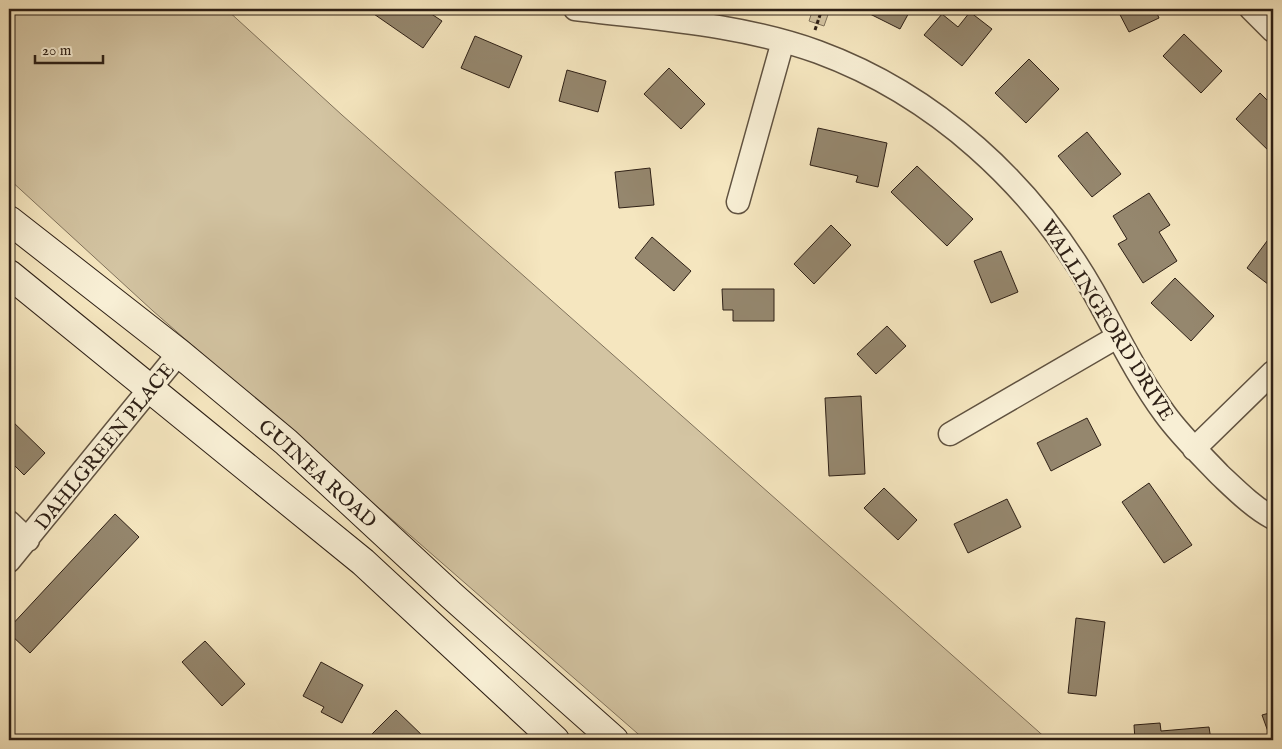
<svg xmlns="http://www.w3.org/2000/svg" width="1282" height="749" font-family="'IM FELL English',serif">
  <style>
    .green { fill: #d3c4a2; stroke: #80725c }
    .building { fill: #95876e; stroke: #2e2016 }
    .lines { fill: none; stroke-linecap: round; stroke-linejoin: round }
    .minor-casing { stroke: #605240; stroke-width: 25 }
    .secondary-casing { stroke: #2e2016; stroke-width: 30 }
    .path { stroke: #2e2016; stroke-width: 3; stroke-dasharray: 4 2.5; stroke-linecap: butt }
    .minor { stroke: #f8efd5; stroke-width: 22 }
    .secondary { stroke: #f8efd5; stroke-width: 28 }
    .labels { text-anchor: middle; stroke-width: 5; stroke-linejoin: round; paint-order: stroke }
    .street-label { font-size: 20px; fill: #2e2016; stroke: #f8efd5 }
  </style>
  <rect width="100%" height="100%" fill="#f5e6bf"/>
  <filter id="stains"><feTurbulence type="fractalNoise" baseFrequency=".004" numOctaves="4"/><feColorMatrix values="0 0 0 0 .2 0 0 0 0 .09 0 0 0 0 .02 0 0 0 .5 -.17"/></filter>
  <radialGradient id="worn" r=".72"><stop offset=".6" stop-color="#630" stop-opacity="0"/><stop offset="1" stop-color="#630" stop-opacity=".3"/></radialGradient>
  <path class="green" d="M9,9h217l116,106 706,625h-403l-492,-429 -144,-132z
    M813,9h17l-6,17 -15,-5z"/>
  <path class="building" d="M373,9h51l18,12 -19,27 -52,-36z
    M860,9h51l-11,20z
    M1117,9h38l4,9 -30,14z
    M970,12l22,17 -30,37 -38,-31 18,-21 16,13z
    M1184,34l38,37 -21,22 -38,-37z
    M475,36l47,20 -13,32 -48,-20z
    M1029,59l30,30 -33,34 -31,-30z
    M669,68l36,36 -24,25 -37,-35z
    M567,70l39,11 -8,31 -39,-11z
    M1260,93l13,13 -1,48 -36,-35z
    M818,128l69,15 -9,44 -22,-5 2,-6 -48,-11z
    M1087,132l34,42 -29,23 -34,-41z
    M917,166l56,53 -26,27 -56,-54z
    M650,168l4,37 -35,3 -4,-36z
    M1149,193l21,32 -11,7 18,29 -34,22 -25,-39 9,-5 -14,-23z
    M831,225l20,20 -37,39 -20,-20z
    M1273,233v55l-26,-20z
    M652,237l39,34 -17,20 -39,-33z
    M1001,251l17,41 -27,11 -17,-42z
    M1175,278l39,38 -23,25 -40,-38z
    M722,289h52v32h-41v-11h-10z
    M887,326l19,20 -30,28 -19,-20z
    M861,396l4,78 -36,2 -4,-78z
    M9,418l36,35 -21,22 -15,-15z
    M1087,418l14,27 -50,26 -14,-28z
    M1149,483l43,62 -28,18 -42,-61z
    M884,488l33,32 -19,20 -34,-32z
    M1007,499l14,28 -53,26 -14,-29z
    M115,514l24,23 -109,116 -21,-20v-5z
    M1076,618l29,4 -9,74 -28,-3z
    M1269,622h4v38h-4z
    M205,641l40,43 -23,22 -40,-44z
    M321,662l42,23 -21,38 -21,-11 3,-5 -21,-11z
    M396,710l31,30h-51l-5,-5z
    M1273,712v28h-2l-9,-25z
    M1160,723l1,8 48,-4 2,13h-76l-1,-15z"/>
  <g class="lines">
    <defs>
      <path id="minor" d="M575,9c81,10 166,15 243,43 117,43 214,132 275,239 23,41 44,85 72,123 16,22 36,41 55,61 16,15 34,33 53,43
        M1251,9l22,22
        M738,202l45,-161
        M950,434l167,-97
        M1194,449l79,-77
        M9,522l19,18
        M9,561l170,-208"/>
      <path id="secondary" d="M9,220l170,133 107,89 165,153 163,145
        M9,274l354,288 192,178"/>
    </defs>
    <use href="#minor" class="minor-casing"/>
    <use href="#secondary" class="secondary-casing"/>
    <path class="path" d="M815,30l7,-21"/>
    <use href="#minor" class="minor"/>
    <use href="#secondary" class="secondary"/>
  </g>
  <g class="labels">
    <g class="street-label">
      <text transform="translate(1108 320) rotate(58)" y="7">WALLINGFORD DRIVE</text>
      <text transform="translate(104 446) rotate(-51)" y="7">DAHLGREEN PLACE</text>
      <text transform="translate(318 473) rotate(42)" y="7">GUINEA ROAD</text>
    </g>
  </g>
  <rect width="1282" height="749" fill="none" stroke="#f5e6bf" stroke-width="30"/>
  <rect x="10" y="10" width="1262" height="729" fill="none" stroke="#2e2016" stroke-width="2.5"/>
  <rect x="15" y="15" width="1252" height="719" fill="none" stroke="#2e2016"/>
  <path d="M35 55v8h68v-8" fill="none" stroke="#2e2016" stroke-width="2.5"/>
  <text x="42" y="55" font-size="15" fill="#2e2016" stroke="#f8efd5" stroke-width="4" paint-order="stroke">20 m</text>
  <rect width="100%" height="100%" filter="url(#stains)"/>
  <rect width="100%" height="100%" fill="url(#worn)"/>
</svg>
